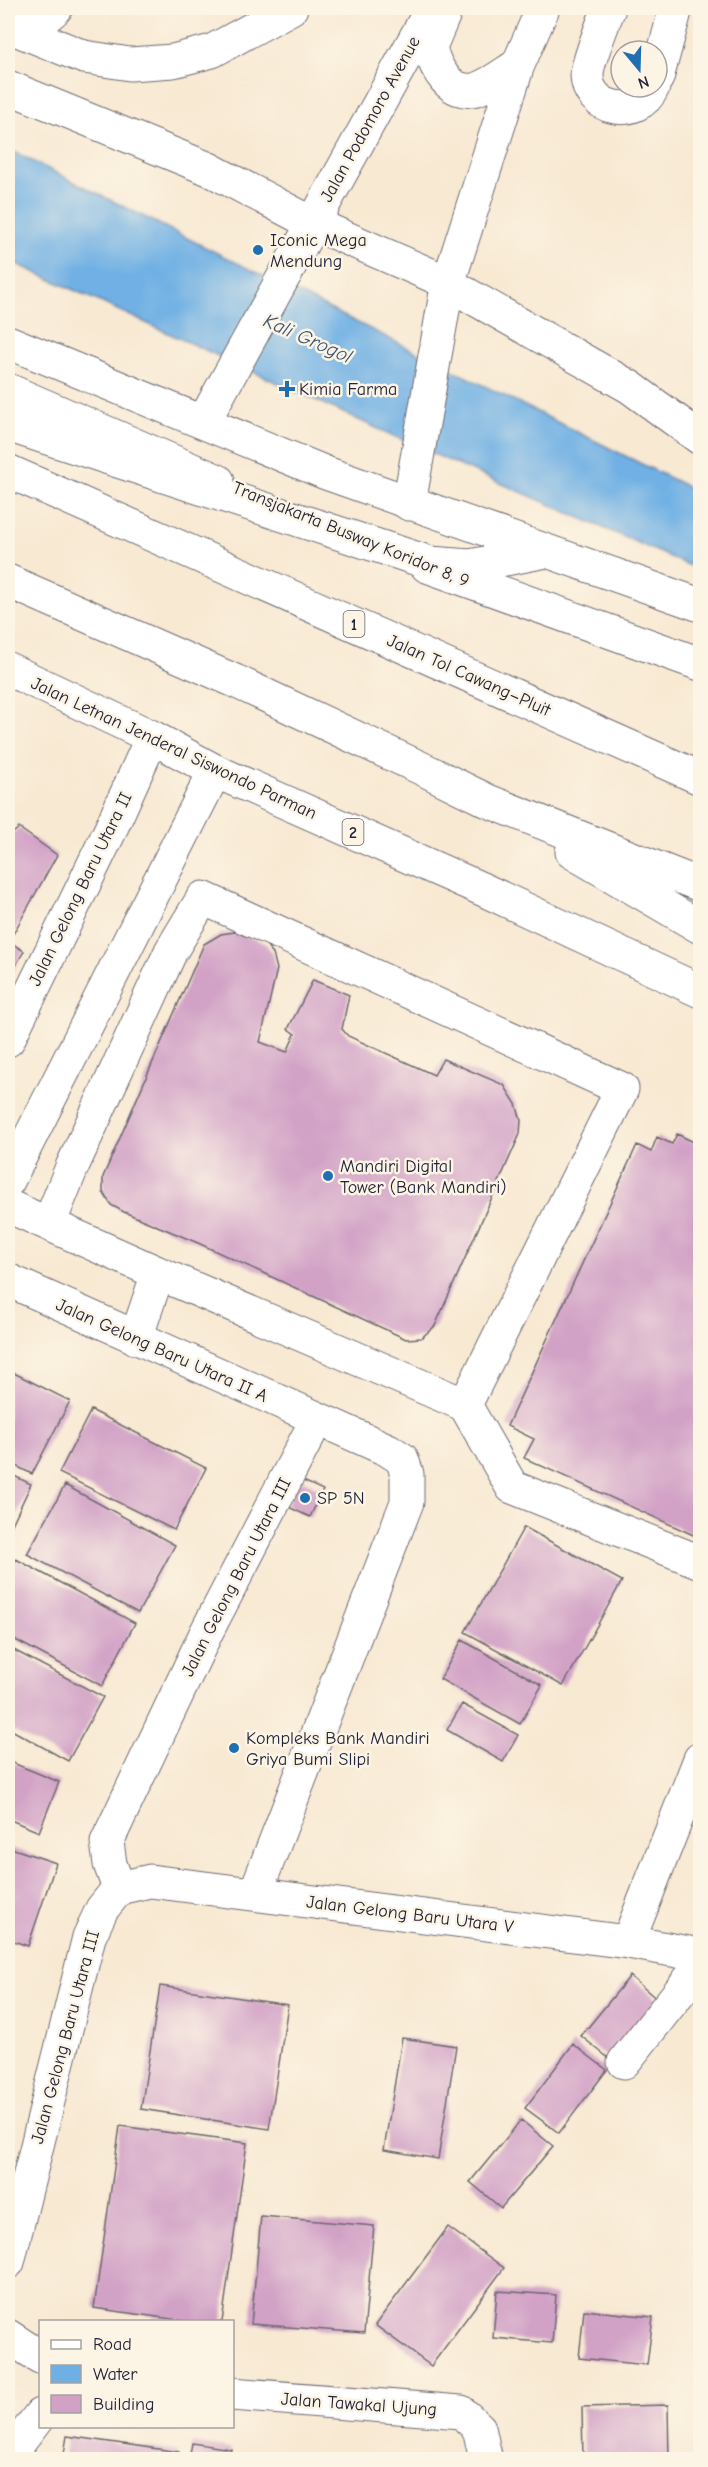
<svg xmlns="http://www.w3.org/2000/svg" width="708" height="2467" font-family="'Comic Neue',sans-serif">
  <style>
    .water { fill: #6fb0e4; stroke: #486990; stroke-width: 1.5 }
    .building { fill: #d1a1c6 }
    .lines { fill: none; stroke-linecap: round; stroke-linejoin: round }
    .minor-casing { stroke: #6d6870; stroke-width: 35 }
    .highway-casing { stroke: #6d6870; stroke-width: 35 }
    .minor { stroke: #fff; stroke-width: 33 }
    .highway { stroke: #fff; stroke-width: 33 }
    .poi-dot { fill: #1f6fb2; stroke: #fcf5e5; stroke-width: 2 }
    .labels { text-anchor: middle; stroke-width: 5; stroke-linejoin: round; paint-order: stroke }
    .shield { fill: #fcf5e5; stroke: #63616e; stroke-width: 1.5 }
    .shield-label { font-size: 16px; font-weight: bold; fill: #22223b }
    .street-label { font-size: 18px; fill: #22223b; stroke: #fcf5e5 }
    .poi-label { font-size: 18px; fill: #22223b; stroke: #fcf5e5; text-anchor: start }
    .water-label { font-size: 20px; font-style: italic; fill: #3d5476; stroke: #fcf5e5 }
  </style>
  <rect width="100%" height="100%" fill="#fcf5e5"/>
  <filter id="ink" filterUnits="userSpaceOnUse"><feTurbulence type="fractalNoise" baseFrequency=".0167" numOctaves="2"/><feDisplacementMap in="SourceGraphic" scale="12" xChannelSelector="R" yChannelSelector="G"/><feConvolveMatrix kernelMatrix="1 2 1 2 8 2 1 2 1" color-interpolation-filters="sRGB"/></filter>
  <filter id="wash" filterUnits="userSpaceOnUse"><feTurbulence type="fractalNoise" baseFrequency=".008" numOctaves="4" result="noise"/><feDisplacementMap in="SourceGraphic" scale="24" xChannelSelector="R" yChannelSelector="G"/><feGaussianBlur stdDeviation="1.35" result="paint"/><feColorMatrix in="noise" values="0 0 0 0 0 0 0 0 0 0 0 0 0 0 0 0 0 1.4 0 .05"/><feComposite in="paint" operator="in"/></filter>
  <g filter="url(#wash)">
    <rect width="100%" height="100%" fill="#f8e9d3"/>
    <path class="water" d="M8,149l692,344v77l-271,-118 -421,-192z"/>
    <g id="blocks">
      <path class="building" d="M19,828l38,27 -44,79 -5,-3v-94z
        M235,932l30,11 8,11 4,15 -17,73 27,10 8,-18 -7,-5 25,-49 36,15 -7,34 6,7 86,39 9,-16 61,26 12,19 5,16 -1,14 -85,192 -14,12 -15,1 -208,-96 -74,-31 -13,-7 -8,-13v-15l101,-233 17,-10z
        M8,941l16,10 -16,28z
        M677,1134l23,11v393l-176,-80 10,-19 -27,-13 130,-281 14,7 6,-15 15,7z
        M8,1370l62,31 -38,73 -24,-12z
        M91,1410l115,58 -32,62 -115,-57z
        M8,1473l23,11 -23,49z
        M299,1479l24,11 -13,27 -24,-11z
        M65,1485l110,60 -37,68 -111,-59z
        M524,1527l98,54 -59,105 -98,-54z
        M16,1559l119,64 -33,63 -94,-50v-61z
        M462,1640l80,45 -22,39 -80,-45z
        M8,1647l95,50 -35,64 -60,-33z
        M462,1704l56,31 -15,27 -56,-32z
        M8,1761l51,21 -20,50 -31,-13z
        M8,1847l48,16 -28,83 -20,-7z
        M630,1976l29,25 -48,59 -30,-24z
        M160,1986l128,19 -19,124 -128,-20z
        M402,2038l54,8 -18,113 -54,-9z
        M573,2044l34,26 -48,63 -34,-25z
        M521,2120l32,26 -52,62 -31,-26z
        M120,2126l127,17 -25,179h-29l-99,-14z
        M261,2216l113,10 -10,107 -113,-9z
        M448,2227l56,41 -73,98 -56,-41z
        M497,2291l59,4 -4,48 -59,-5z
        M584,2310l69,7 -6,48 -68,-7z
        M668,2405l1,55h-86l-1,-53z
        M67,2436l112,16 -1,8h-115z
        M192,2443l39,6 -2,11h-40z"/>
    </g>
  </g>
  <g filter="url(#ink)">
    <use href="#blocks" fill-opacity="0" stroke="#6d6870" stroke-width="1.5"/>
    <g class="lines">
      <defs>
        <path id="minor" d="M609,8c-5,13 -22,55 -22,67 0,35 51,46 66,12
          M444,14l-14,33c5,21 20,50 47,42 15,-5 28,-16 41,-24
          M8,26l76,31 46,7 43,-3 39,-10 79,-43
          M12,28c17,-4 32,-7 44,-20
          M657,78l19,-70
          M8,87l201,82 103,54 128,56 190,108 70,51
          M8,390l210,91
          M204,421l228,-413
          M409,504l38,-217 71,-222 25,-57
          M427,566l273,98
          M8,1040l101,-207 43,-96
          M8,1181l207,-410
          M8,1206l150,67 307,132 47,82 188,75
          M49,1224l23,-57 99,-216 32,-53 419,191 -157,316
          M8,1280l380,170 14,9 5,15v28l-152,392
          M136,1338l22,-65
          M119,1888l31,-7 478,61 72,13
          M628,1942l72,-183
          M624,2062l76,-96
          M8,2262l81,-325 13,-28 17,-21 -9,-24 -3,-22 100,-211 110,-212
          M8,2336l32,21
          M232,2394l229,18 18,16 7,32
          M8,2457l32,-42"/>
        <path id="highway" d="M8,342l318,131 374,132
          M8,425l422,138 40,3 76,-15
          M8,471l692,307
          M8,581l227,100 190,89 63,31 212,84
          M8,669l144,68 63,34 269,119 216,101
          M572,852l128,75"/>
      </defs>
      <use href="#minor" class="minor-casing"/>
      <use href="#highway" class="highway-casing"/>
      <use href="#minor" class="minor"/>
      <use href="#highway" class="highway"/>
    </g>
  </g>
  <g class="poi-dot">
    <circle cx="258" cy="250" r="6"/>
    <path d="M284 380h6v6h6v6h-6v6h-6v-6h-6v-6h6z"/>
    <circle cx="328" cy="1176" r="6"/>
    <circle cx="305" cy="1498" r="6"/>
    <circle cx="234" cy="1748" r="6"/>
  </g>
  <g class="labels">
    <g class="shield">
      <rect x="343.5" y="611" width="21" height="26" rx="4.5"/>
      <rect x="342.5" y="819" width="21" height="26" rx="4.5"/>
    </g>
    <g class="shield-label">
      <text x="354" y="630">1</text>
      <text x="353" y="838">2</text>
    </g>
    <g class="street-label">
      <text transform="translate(370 119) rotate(-61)" y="6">Jalan Podomoro Avenue</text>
      <text transform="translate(351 534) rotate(22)" y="6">Transjakarta Busway Koridor 8, 9</text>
      <text transform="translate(469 675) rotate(24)" y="6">Jalan Tol Cawang–Pluit</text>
      <text transform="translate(174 748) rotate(25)" y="6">Jalan Letnan Jenderal Siswondo Parman</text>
      <text transform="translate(80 889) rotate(-64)" y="6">Jalan Gelong Baru Utara II</text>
      <text transform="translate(162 1350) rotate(24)" y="6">Jalan Gelong Baru Utara II A</text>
      <text transform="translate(236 1577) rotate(-63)" y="6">Jalan Gelong Baru Utara III</text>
      <text transform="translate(410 1914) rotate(7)" y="6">Jalan Gelong Baru Utara V</text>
      <text transform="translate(65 2037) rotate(-75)" y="6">Jalan Gelong Baru Utara III</text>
      <text transform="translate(359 2404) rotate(4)" y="6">Jalan Tawakal Ujung</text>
    </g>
    <g class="poi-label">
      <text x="270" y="246">Iconic Mega<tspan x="270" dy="21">Mendung</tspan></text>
      <text x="299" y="395">Kimia Farma</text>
      <text x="340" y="1172">Mandiri Digital<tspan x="340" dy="21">Tower (Bank Mandiri)</tspan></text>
      <text x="317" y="1504">SP 5N</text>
      <text x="246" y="1744">Kompleks Bank Mandiri<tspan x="246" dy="21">Griya Bumi Slipi</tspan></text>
    </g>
    <g class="water-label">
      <text transform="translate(308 338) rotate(24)" y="7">Kali Grogol</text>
    </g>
  </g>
  <rect width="708" height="2467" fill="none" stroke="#fcf5e5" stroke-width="30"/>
  <rect x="39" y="2320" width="195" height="108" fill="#fcf5e5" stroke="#a5a1a1" stroke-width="1.5"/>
  <rect x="51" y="2340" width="30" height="9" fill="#ffffff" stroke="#a5a1a1" stroke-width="1.5"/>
  <text x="93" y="2350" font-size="18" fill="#22223b">Road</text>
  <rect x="51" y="2365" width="30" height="18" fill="#6fb0e4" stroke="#a5a1a1" stroke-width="1.5"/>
  <text x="93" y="2380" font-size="18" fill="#22223b">Water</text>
  <rect x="51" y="2395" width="30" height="18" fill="#d1a1c6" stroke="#a5a1a1" stroke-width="1.5"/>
  <text x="93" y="2410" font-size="18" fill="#22223b">Building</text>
  <g transform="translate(639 69) rotate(161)"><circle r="28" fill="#fcf5e5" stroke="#a5a1a1" stroke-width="1.5"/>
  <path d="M0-4.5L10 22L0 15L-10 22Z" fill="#1f6fb2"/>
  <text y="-9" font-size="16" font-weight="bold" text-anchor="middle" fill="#22223b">N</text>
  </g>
</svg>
